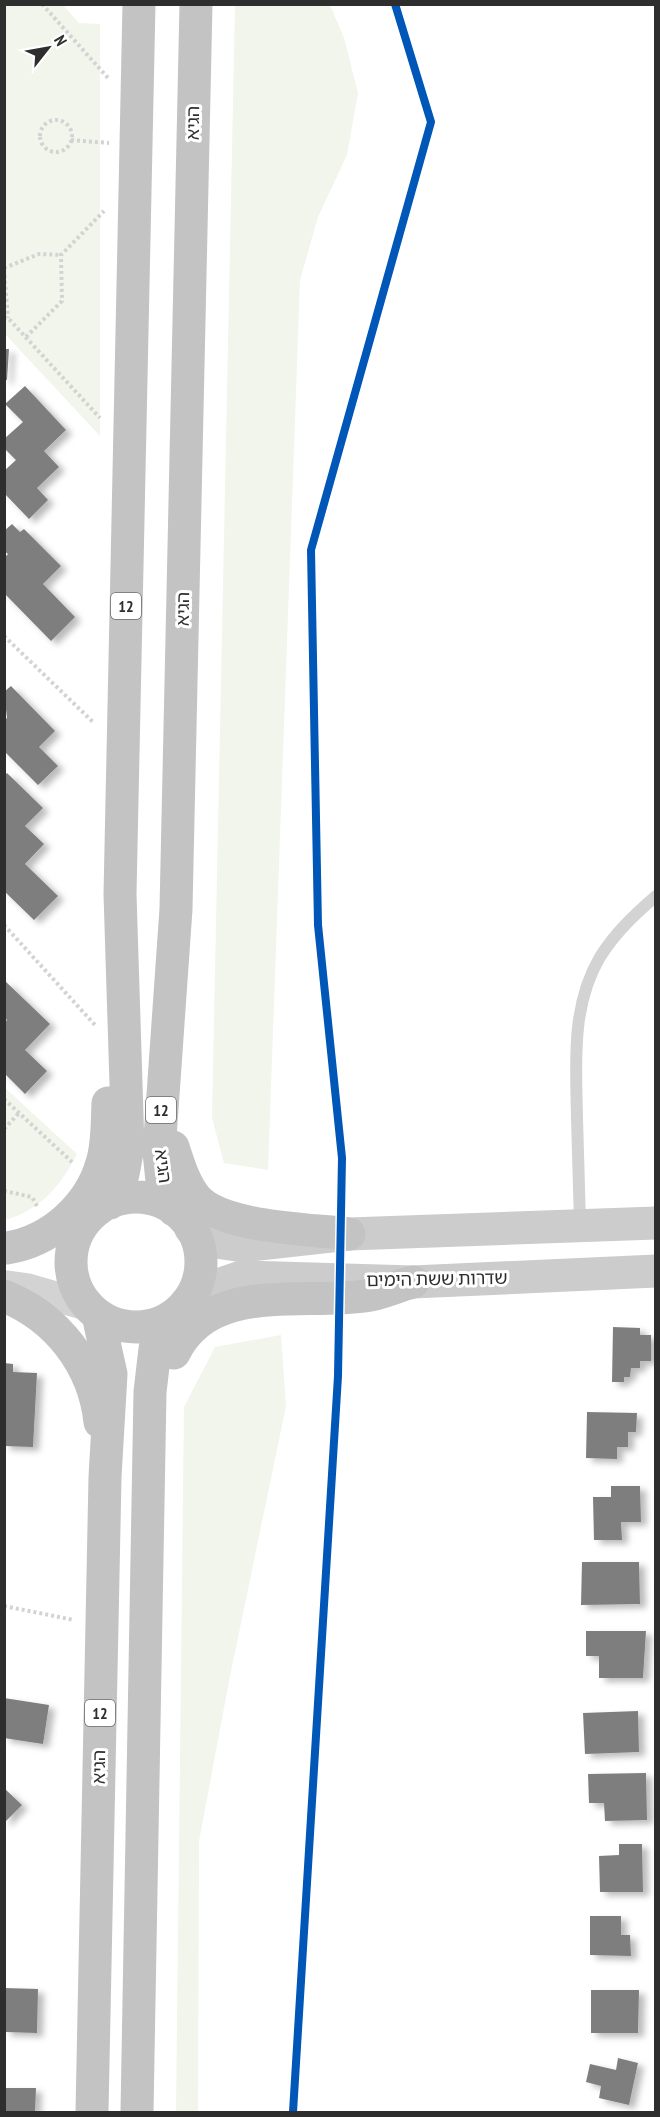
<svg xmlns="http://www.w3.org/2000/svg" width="660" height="2117" font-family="'PT Sans Narrow','Noto Sans Hebrew',sans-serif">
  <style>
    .green { fill: #f1f5eb }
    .building { fill: #7e7e7e; filter: url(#shadow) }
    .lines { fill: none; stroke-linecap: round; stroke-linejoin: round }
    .path { stroke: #d3d3d3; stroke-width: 4; stroke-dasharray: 3 3; stroke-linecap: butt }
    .service { stroke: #d3d3d3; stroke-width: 12 }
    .tertiary { stroke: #d3d3d3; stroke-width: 30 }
    .secondary { stroke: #ccc; stroke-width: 33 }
    .trunk { stroke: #c3c3c3; stroke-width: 33 }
    .cycleway-casing { stroke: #fff; stroke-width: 11 }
    .cycleway { stroke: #0057b8; stroke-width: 8 }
    .labels { text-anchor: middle; stroke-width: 6; stroke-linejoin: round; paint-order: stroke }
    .shield { fill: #fff; stroke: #6d6d6d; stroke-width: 1.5 }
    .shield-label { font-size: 16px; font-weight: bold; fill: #2e2e2e }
    .street-label { font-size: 18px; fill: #2e2e2e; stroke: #fff }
  </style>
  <defs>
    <filter id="shadow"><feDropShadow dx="6" dy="4" stdDeviation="3" flood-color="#0004"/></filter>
  </defs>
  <rect width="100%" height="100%" fill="#fff"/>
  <path class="green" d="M5,4l58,1 16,18 21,1v412l-95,-102z
    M235,5h95l14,33 14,55 -11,62 -29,62 -18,63 -32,890 -44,-7 -12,-45z
    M4,1087l73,67c-17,33 -37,56 -72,66z
    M281,1335l5,71 -57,275 -30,160 -1,271h-22l8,-705 31,-60z"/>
  <path class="building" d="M4,349h5l-2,31h-3z
    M25,386l41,44 -22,21 15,16 -22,21 11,12 -19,19 -25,-26v-22l12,-11 -12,-12v-9l19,-17 -18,-18z
    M12,524l8,8 4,-3 37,37 -18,18 32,33 -24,24 -47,-48v-35l4,-4 -4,-3v-20z
    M11,686l44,45 -16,16 19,19 -20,19 -34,-34v-31l3,-2 -3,-26z
    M7,773l36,35 -18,18 19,18 -19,20 33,32 -24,24 -30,-29v-115z
    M4,980l46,44 -25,26 22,21 -22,23 -21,-21v-50l3,-3 -3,-3z
    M613,1327l27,1v7h11v26h-11v7h-9l-1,9h-6v5h-12z
    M4,1363l9,1v8l24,1 -4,74 -29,-1z
    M587,1412l50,1 -1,19h-8v15h-11v12l-31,-1z
    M611,1486h29l1,36h-20l1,18h-28l-1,-43h18z
    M582,1562h57l1,42 -59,1z
    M586,1631h60l-3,47h-44v-22h-13z
    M4,1698l45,7 -6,39 -39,-6z
    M638,1711l1,41 -54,2 -2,-41z
    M646,1773l1,47 -42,1 -1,-18h-15l-1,-29z
    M4,1788l18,17 -18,18z
    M619,1844h23l1,48h-43l-1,-36 20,-1z
    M590,1916h31v19h9l1,21 -41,-1z
    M5,1988l33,1 -1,44 -32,-1z
    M591,1990h48l-1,43h-47z
    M618,2058l20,5 -9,42 -30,-7 2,-12 -15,-4 4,-18 26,6z
    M4,2088h32l-1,24h-31z"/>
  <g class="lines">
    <path class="path" d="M42,4l66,74
      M40 136a16 16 0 1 1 32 0a16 16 0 1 1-32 0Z
      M71,140l38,3
      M4,268l35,-14 22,1
      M4,269l4,49
      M4,317l4,1 92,100
      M26,337l36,-36 -1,-46 43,-44
      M4,636l90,87
      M4,925l91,100
      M4,1099l68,63
      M4,1129l15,-16
      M4,1191l28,6 5,9
      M4,1606l70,14"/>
    <path class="service" d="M580,1223c-1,-35 -2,-70 -3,-105 -1,-55 -6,-112 23,-161 15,-24 34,-42 56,-61"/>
    <path class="tertiary" d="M4,1285l22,3 62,18"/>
    <path class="secondary" d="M191,1229l25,13 27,4 106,-12 307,-11
      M188,1301l15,-11 38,-13 172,5 243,-11"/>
    <path class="trunk" d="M173,1147c6,18 11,36 23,51 26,30 114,31 153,36
      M71 1262a65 65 0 1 1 130 0a65 65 0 1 1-130 0Z
      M110,1203l13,-29 5,-27 -8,-253 19,-890
      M174,1210l-12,-29 -3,-29 17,-243 20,-905
      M7,1248c44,-7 83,-42 95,-85 6,-19 5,-41 6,-60
      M4,1296c53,21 90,69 96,126
      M174,1353c35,-72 127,-48 191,-57 16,-2 32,-10 48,-14
      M92,2112l13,-635 6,-103 -13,-59
      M137,2112l13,-720 5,-43 14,-31"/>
    <defs>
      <path id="cycleway" d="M293,2112l45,-736 4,-218 -24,-233 -7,-375 120,-428 -36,-118"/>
    </defs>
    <use href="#cycleway" class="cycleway-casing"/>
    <use href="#cycleway" class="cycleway"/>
  </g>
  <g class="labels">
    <g class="shield">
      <rect x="111" y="593" width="30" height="26" rx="4.5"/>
      <rect x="146" y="1097" width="30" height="26" rx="4.5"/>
      <rect x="85" y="1700" width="30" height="26" rx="4.5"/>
    </g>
    <g class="shield-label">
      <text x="126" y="612">12</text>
      <text x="161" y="1116">12</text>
      <text x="100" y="1719">12</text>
    </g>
    <g class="street-label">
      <text transform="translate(193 123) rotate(-89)" y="6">הגיא</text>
      <text transform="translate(183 609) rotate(-89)" y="6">הגיא</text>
      <text transform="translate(163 1166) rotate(82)" y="6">הגיא</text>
      <text transform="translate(437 1279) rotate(-1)" y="6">שדרות ששת הימים</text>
      <text transform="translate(99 1767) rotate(-89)" y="6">הגיא</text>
    </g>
  </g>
  <rect width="660" height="2117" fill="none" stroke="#2e2e2e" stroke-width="12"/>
  <g transform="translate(48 48) rotate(59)" stroke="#ffffff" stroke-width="4.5" paint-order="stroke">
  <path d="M0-4.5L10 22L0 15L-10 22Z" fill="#2e2e2e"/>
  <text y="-9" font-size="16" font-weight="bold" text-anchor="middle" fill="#2e2e2e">N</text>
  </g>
</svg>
